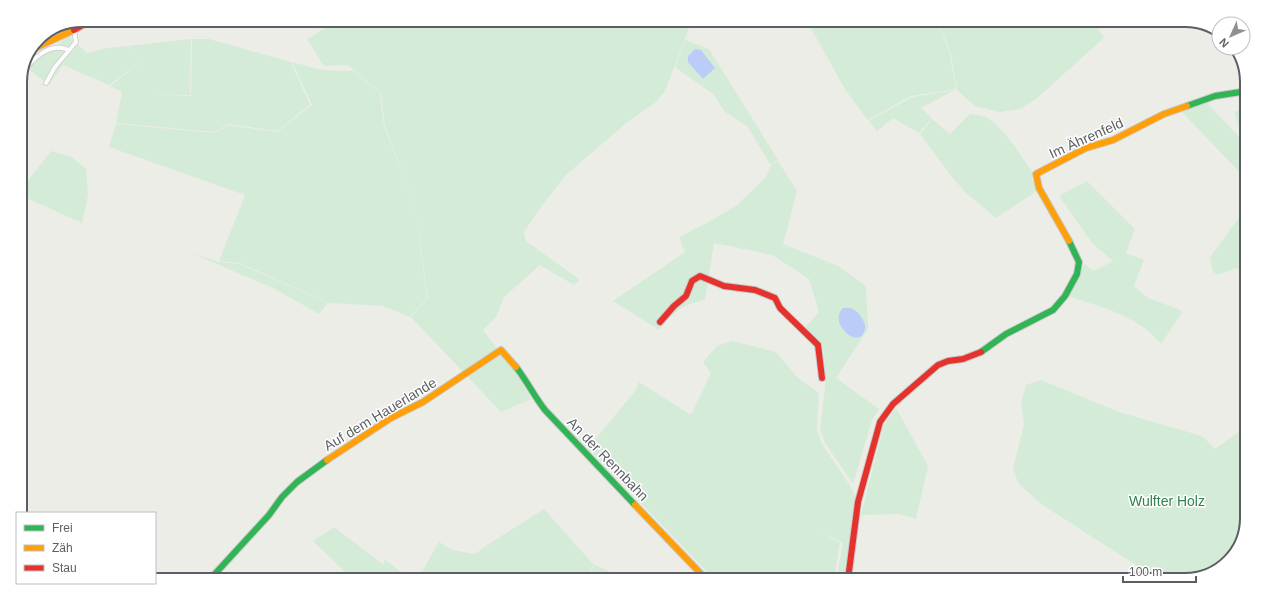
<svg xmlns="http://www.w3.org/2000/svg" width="1267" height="600" font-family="Helvetica,sans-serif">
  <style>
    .green { fill: #d4ebd8 }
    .water { fill: #bbccf8 }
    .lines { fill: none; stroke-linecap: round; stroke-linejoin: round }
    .street-casing { stroke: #cacbca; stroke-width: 5.5 }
    .fast-casing { stroke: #c9caca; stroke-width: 8 }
    .slow-casing { stroke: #c9caca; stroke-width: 8 }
    .jam-casing { stroke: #c9caca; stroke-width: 8 }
    .street { stroke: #fcfcfc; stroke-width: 4 }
    .fast { stroke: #30b455; stroke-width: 6 }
    .slow { stroke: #ff9f0a; stroke-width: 6 }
    .jam { stroke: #e5322d; stroke-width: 6 }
    .labels { text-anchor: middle; stroke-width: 3; stroke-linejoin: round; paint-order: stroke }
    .street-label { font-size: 14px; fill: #5c5e66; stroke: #fff }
    .park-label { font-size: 14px; fill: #2e844b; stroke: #fff }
    .rim { fill: none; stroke: #5c5e66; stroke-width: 2 }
  </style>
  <rect width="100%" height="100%" fill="#edede8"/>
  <path class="green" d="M337,21l354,2 -26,68 -9,11 -31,22 -59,51 -23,29 -19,28 2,9 54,39 -6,5 -34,-20 -36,32 -8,20 -13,13 35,46 13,23 -30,13 -90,-95 17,-19 -14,-97 -29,-74 -4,-34 -33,-28 -24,1 -17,-27z
    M808,23l130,1 12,30 6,35 -45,7 -43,24 -22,-29z
    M939,24h156l9,14 -68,61 -16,10 -20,3 -25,-6 -18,-16 -6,-36z
    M69,36l18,17 20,-5 19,-2 10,7 3,4 -3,-4 -9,-7 64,-7 -1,56 -38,-1 39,2 1,-57h17l82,23 19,43 -33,26 -49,-7 -13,8 -99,-9 6,-31 -12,-6 32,-25 -33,24 -46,-20 -14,20 -22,-17z
    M685,40l24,9 69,111 -8,4 -23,-38 -22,-14 -12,-18 -38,-27z
    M292,62l30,8 32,1 26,22 4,34 30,74 13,97 -17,19 -27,-11 -54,-3 -89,-40 -21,-2 26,-66 -136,-48 7,-23 99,9 13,-8 49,7 35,-27z
    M955,90l-34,18 11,10 -13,15 -26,-15 -16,13 -8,-10 43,-24z
    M1247,93l-1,49 -3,-3 -9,-27 6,-2 -2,-15z
    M1207,103l39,41v35l-64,-67z
    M970,114c6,1 13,1 18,4 14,8 37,42 45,56l-1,5 5,12 -41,27 -31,-26 -13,-15 -32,-43 12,-15 18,15z
    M51,151l21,6 14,12 2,26 -6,28 -62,-28v-4z
    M778,161l19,30 -14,53 55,22 28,20 2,43 -32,49 43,31 -7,11 -19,64 -28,-41 -5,-14 6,-51 -3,-33 -18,-17 14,-16 -10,-33 -37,-24 -58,-12 -9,57c-22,4 -32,12 -46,30l-46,-29 72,-49 -6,-15 35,-18 23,-14 29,-28 5,-12z
    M1087,181l48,48 -9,24 18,7 -10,26 14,12 35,13 -22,33c-22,-28 -60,-37 -93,-48l14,-29 3,-3 8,7 20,-10 -20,-17 -34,-48z
    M1246,208l-1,64 -9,-4 -18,7 -5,-3 -3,-15z
    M191,253l28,9 21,2 88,39 -9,11 -44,-25z
    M732,341l44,11 21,25 22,16 -2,36 5,15 29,43 6,14 -11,78h-10l7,-36 -26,-12 -11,-10 11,10 23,12 -6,36 -121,-1 -125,-130 47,-57 4,-9 52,33 20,-42 -8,-11 14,-16z
    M1041,380l78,32 83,24 13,13 28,-20 -1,113 -22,27 -34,11h-27l-118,-76 -23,-21 -5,-15 11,-43 -3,-23 5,-17z
    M896,408l32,58 -12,53 -17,-5 -38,1 23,-90z
    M544,509l50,56 -8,12h-167l20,-35 13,8 23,4 12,-9z
    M334,527l50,38v-6l24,18 -58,-1 -3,-2 -34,-33z
    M595,565l29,13 -37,-1z"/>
  <path class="water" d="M695,49l6,1 14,18 -12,11 -15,-17v-6z
    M843,308c10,-1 15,3 20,12 1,3 3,5 2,9 -5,23 -38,-6 -22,-21z"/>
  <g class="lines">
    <defs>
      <path id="street" d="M22,74c9,-14 28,-33 47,-24
        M46,83l9,-16 21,-25 -2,-12"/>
      <path id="fast" d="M1187,106l28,-10 32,-5
        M981,352l25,-18 47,-24 12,-14 12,-22 2,-12 -10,-21
        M516,367c11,14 18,29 29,43l90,95
        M213,576l56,-61 13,-18 15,-15 30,-22"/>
      <path id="slow" d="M35,45l16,-12
        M33,49l41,-19
        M1069,241l-30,-53 -3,-14 50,-26 27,-8 51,-26 23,-8
        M327,460l64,-42 32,-16 78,-52 15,17
        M635,505l70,73"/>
      <path id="jam" d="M74,30l18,-10
        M660,322l14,-16 12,-10 6,-15 8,-5 24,10 31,4 20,8 5,10 38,37 4,33
        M848,579l10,-77 22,-80 13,-18 45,-39 10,-4 15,-2 18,-7"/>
    </defs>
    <use href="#street" class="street-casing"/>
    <use href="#fast" class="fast-casing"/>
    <use href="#slow" class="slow-casing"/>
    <use href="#jam" class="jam-casing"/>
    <use href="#street" class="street"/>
    <use href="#fast" class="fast"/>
    <use href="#slow" class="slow"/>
    <use href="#jam" class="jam"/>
  </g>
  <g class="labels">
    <g class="street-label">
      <text transform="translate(1086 138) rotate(-24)" y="5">Im Ährenfeld</text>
      <text transform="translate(380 414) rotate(-31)" y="5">Auf dem Hauerlande</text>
      <text transform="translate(608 459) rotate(46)" y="5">An der Rennbahn</text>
    </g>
    <g class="park-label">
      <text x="1167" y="506">Wulfter Holz</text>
    </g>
  </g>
  <path d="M0 0H1267V600H0ZM82 27H1185A55 55 0 0 1 1240 82V518A55 55 0 0 1 1185 573H82A55 55 0 0 1 27 518V82A55 55 0 0 1 82 27Z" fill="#fff" fill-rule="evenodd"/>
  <path class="rim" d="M82 27H1185A55 55 0 0 1 1240 82V518A55 55 0 0 1 1185 573H82A55 55 0 0 1 27 518V82A55 55 0 0 1 82 27Z"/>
  <rect x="16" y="512" width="140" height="72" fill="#ffffff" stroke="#bebfc2"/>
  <rect x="24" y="525" width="20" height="6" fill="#30b455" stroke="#bebfc2"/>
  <text x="52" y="532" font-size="12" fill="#5c5e66">Frei</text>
  <rect x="24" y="545" width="20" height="6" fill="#ff9f0a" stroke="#bebfc2"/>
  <text x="52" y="552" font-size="12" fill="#5c5e66">Zäh</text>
  <rect x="24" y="565" width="20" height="6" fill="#e5322d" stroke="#bebfc2"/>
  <text x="52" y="572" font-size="12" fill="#5c5e66">Stau</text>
  <g transform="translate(1231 36) rotate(225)"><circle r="19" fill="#ffffff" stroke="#bebfc2"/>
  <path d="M0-3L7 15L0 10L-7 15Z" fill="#8f9094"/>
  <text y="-6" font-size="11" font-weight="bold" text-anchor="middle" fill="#5c5e66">N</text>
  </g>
  <path d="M1123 576v6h73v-6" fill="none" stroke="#5c5e66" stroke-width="2"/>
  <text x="1129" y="576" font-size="12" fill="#5c5e66" stroke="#ffffff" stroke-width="3" paint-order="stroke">100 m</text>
</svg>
